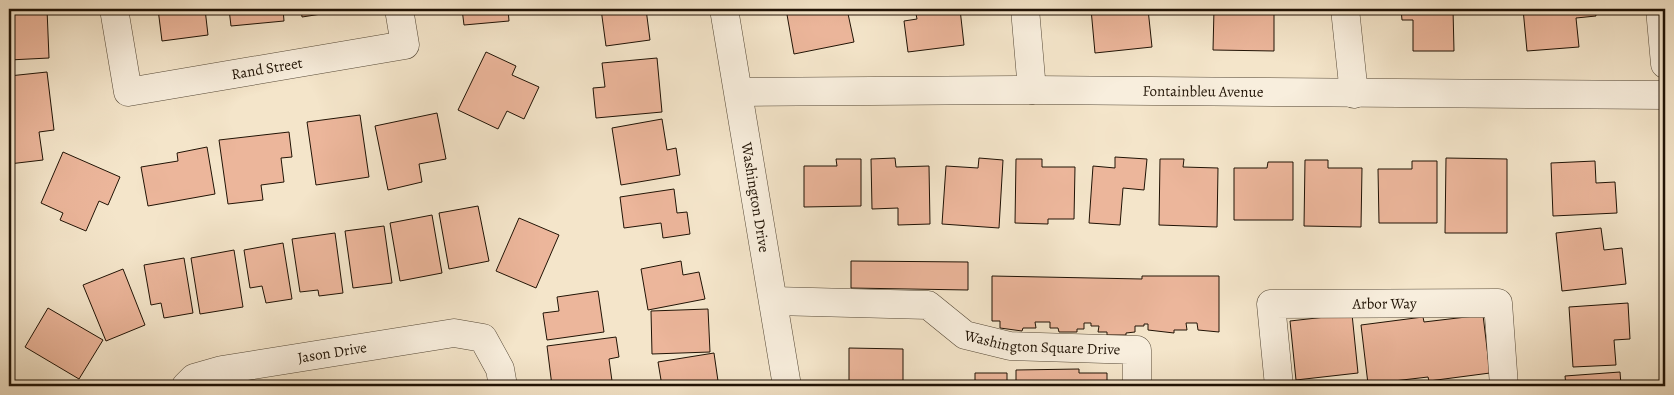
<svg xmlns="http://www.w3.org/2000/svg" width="1674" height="395" font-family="Alegreya,serif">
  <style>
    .building { fill: #ecb69b; stroke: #201305 }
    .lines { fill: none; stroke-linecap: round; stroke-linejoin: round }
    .minor-casing { stroke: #554836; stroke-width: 29 }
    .minor { stroke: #f8eedd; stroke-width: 28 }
    .labels { text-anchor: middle; stroke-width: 5; stroke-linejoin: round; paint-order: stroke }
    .street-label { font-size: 15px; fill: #201305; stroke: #f8eedd }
  </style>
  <rect width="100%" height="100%" fill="#f4e5ca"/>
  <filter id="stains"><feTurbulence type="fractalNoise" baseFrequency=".004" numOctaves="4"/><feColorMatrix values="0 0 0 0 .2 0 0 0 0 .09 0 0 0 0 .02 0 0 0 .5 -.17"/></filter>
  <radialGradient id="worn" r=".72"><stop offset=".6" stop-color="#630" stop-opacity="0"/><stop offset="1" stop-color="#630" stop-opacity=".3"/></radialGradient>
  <path class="building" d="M9,9h38l2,49 -40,2z
    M158,9h47l3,26 -46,6z
    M229,9h54l1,12 -53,5z
    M301,9h45l1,1 -45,7z
    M462,9h46l1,12 -45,4z
    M601,9h45l4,31 -44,6z
    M786,9h61l7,33 -60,12z
    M915,9h45l4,36 -56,7 -4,-31 13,-2z
    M1091,9h57l4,38 -57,6z
    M1214,9h64v4h-4v38l-61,-1z
    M1401,9h52l1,42h-41v-31h-11z
    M1523,9h72l1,7 -20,2 3,29 -52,4z
    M486,52l30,14 -4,9 27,12 -15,32 -17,-8 -9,18 -40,-19z
    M657,58l5,54 -66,6 -3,-30 12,-1 -3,-24z
    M47,72l7,58 -15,2 4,28 -34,4v-88z
    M437,113l9,46 -27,5 3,18 -34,8 -13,-64z
    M360,115l9,62 -53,8 -9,-63z
    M662,119l5,31 9,-2 4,27 -59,10 -9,-57z
    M289,132l3,25 -11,1 3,24 -23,3 2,15 -35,4 -9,-64z
    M207,147l8,47 -67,12 -7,-39 37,-6 -1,-8z
    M63,152l57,25 -12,28 -9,-4 -13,30 -26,-11 3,-7 -22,-10z
    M1115,157l32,2 -3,31 -21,-2 -3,37 -31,-2 4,-57 22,2z
    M895,158l1,9 33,-1 1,58 -32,1v-17l-26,1 -1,-50z
    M979,158l24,2 -4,68 -57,-4 4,-58 32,2z
    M1446,158l61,1v74h-62z
    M836,159h25v47l-57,1v-41h33z
    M1016,159h26v8h33l-1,52h-26v5l-33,-1z
    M1160,159h24l-1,8 35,1 -1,59 -58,-2z
    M1305,160h23v8h34l-1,59 -57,-1z
    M1412,161h25v62h-58l-1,-54h34z
    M1595,161l1,22 19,-1 2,31 -64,3 -2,-53z
    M1268,162h25v58h-59v-52h33z
    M674,189l3,24 10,-1 3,22 -27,4 -2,-15 -37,5 -4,-31z
    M478,206l11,55 -40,8 -10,-56z
    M432,215l10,58 -42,8 -10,-58z
    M519,218l40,17 -23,53 -40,-17z
    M384,226l8,57 -39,5 -8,-57z
    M1601,228l3,22 18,-2 4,36 -64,7 -6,-58z
    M335,233l8,60 -24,3 -1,-6 -18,2 -8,-53z
    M283,243l9,56 -26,4 -4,-17 -12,2 -6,-38z
    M234,250l9,57 -43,7 -9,-56z
    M184,258l9,55 -29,5 -3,-15 -10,2 -7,-40z
    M681,261l2,14 16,-3 6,27 -57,11 -7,-41z
    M851,261l117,1v28l-117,-2z
    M123,269l22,56 -39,16 -23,-56z
    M992,276l150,3v-3h77v56l-21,-2 -1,-7h-11l1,7h-13v3l-26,-3v-6h-4v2h-9v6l-9,1v2h-19v-3h-9l1,-6h-8v-3h-7v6h-7v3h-18l-1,-4h-8v-6h-15l1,6h-13l-1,3 -22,-3v-7h-8z
    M598,291l6,41 -57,8 -4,-27 16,-2 -2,-14z
    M1628,303l2,36 -16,1 2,25 -43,2 -4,-60z
    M48,308l55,32 -24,39 -54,-32z
    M708,309l2,43 -58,2 -1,-43z
    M1352,314l6,59 -62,7 -6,-59z
    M1483,315l7,58 -61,8 -1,-4 -60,7 -7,-59 62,-8 1,5z
    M616,337l3,20 -10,2 3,22 -38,5h-22l-5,-40z
    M849,348l54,1v37h-54z
    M714,353l4,28 -14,2v3h-42l-4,-24z
    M1079,369v4h28v13h-91v-16z
    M1620,372l1,13 16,-2v3h-71l-1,-10z
    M975,373h32v12l-32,1z"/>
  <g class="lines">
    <defs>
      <g id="minor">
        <path id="s1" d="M114,9l14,83 277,-47 -6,-36"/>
        <path id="s2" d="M724,9l63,377"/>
        <path d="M1025,9l7,81"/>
        <path d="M1345,9l9,85"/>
        <path d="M1660,9l5,55"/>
        <path id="s3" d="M739,92l293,-2 633,5"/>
        <path id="s4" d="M774,301l154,4 37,30 45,11 127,4v36"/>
        <path id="s5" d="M186,386l8,-8 28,-8 232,-37 29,5 17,31 3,17"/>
        <path id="s6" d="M1279,386l-8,-82 227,-1 6,83"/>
      </g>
    </defs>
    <use href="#minor" class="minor-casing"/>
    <use href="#minor" class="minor"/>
  </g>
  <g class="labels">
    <g class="street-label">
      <text dy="5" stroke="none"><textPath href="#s1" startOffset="225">Rand Street</textPath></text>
      <text dy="5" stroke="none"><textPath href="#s3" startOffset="464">Fontainbleu Avenue</textPath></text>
      <text dy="5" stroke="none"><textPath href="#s2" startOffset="191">Washington Drive</textPath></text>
      <text dy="5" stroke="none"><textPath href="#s6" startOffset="196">Arbor Way</textPath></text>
      <text dy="5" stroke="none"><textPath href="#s4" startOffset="280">Washington Square Drive</textPath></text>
      <text dy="5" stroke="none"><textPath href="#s5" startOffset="152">Jason Drive</textPath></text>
    </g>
  </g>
  <rect width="1674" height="395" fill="none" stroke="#f4e5ca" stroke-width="30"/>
  <rect x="10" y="10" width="1654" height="375" fill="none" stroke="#201305" stroke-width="2.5"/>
  <rect x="15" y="15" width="1644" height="365" fill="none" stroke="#201305"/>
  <rect width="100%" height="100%" filter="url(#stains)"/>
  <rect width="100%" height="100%" fill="url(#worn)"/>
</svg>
